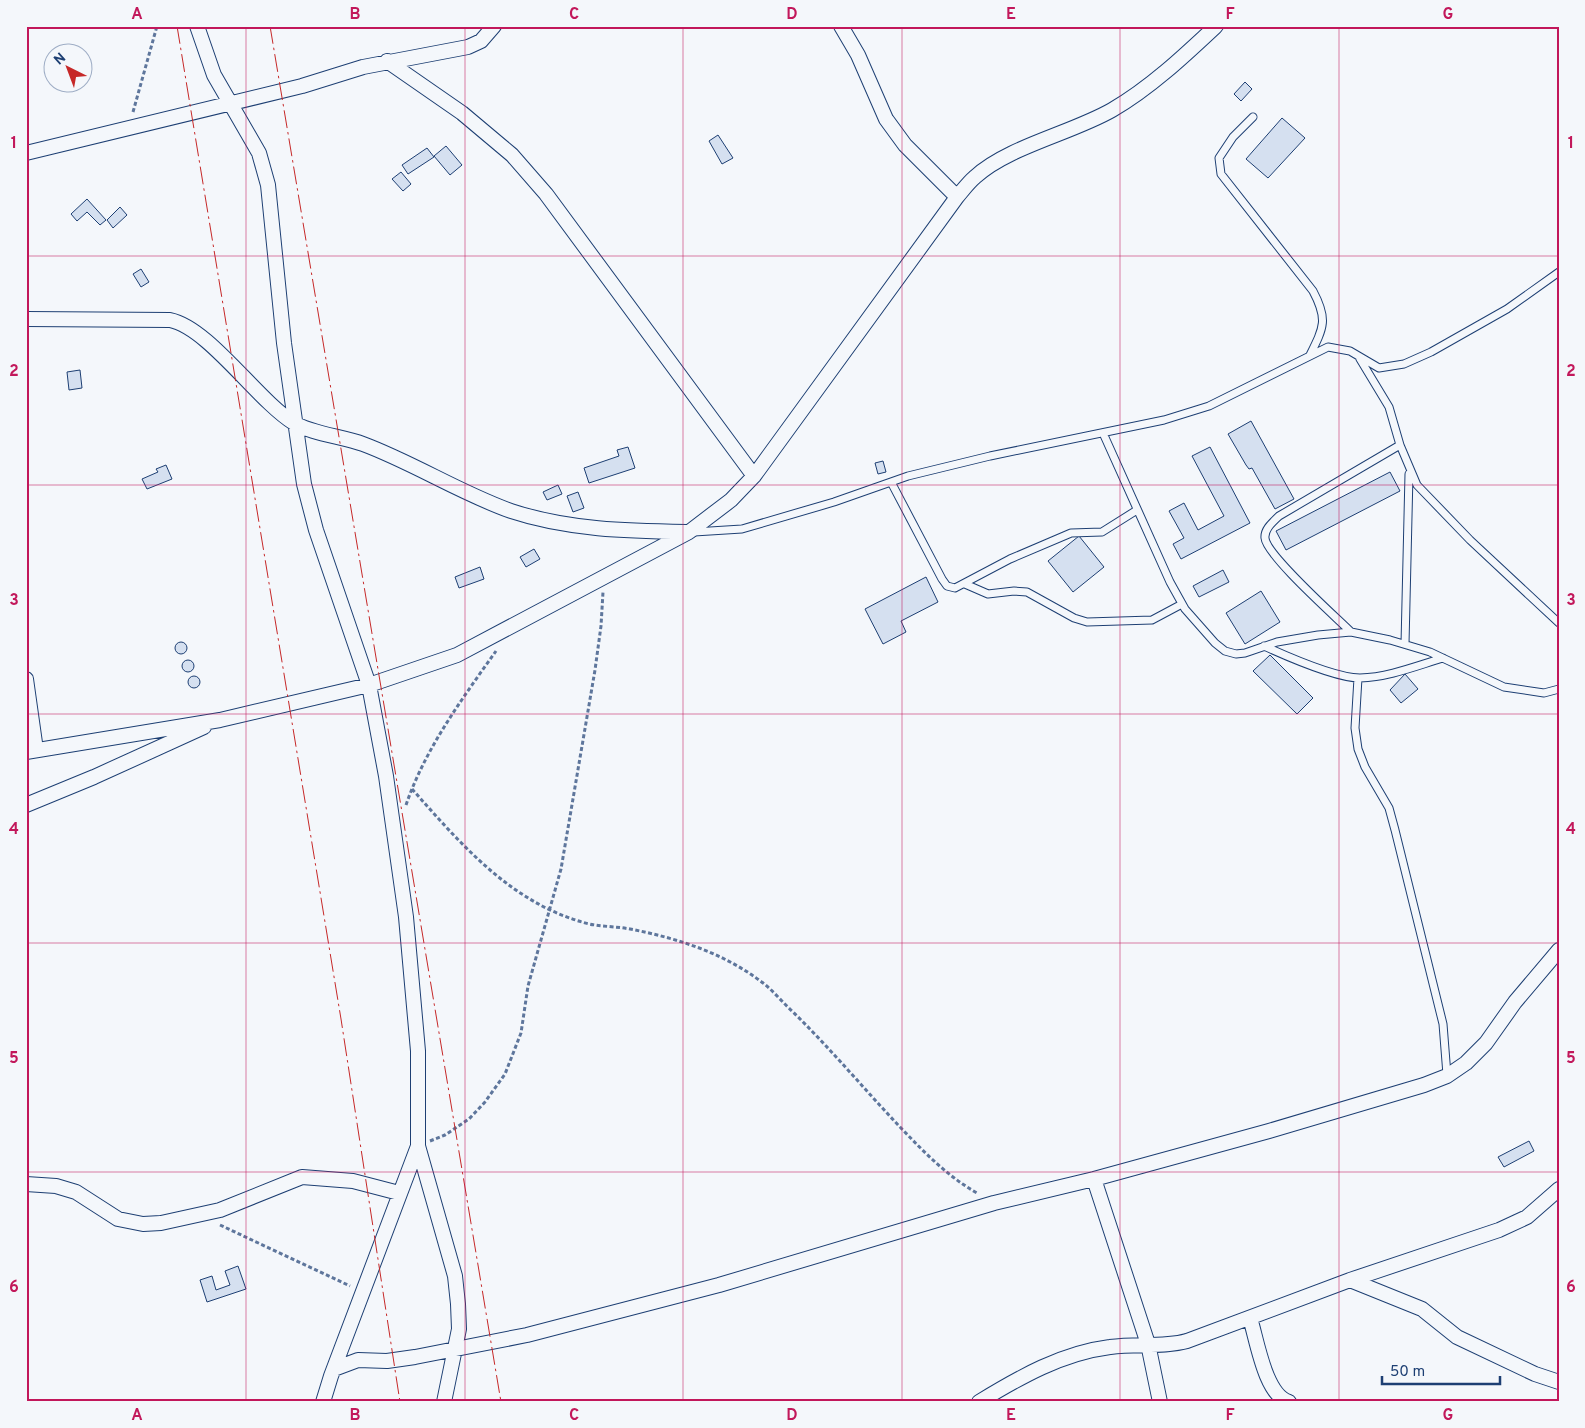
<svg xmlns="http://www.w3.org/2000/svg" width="1585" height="1428" font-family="Overpass,sans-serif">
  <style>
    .building { fill: #d5e0f0; stroke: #1d3f73 }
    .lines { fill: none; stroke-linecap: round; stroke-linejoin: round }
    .lane-casing { stroke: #1d3f73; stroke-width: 9 }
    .street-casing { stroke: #1d3f73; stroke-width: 16 }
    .path { stroke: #5e769c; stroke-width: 3; stroke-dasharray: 4 2.5; stroke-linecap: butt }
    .lane { stroke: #f4f7fb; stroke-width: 7 }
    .street { stroke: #f4f7fb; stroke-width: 14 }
    .power { stroke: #c62828; stroke-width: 1; stroke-dasharray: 18 4 2.5 4; stroke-linecap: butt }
    .grid { fill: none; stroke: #c2185b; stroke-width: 1; stroke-opacity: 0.55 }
    .neatline { fill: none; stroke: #c2185b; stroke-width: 2 }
    .grid-label { font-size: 16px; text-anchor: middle; font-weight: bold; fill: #c2185b }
  </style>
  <rect width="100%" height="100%" fill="#f4f7fb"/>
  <path class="building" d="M1245,82l7,7 -11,12 -7,-7z
    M1282,118l23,20 -37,40 -22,-19z
    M718,135l15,23 -11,6 -13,-23z
    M446,146l16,19 -12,10 -16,-19z
    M427,148l7,9 -26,17 -6,-9z
    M401,172l10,12 -8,7 -11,-12z
    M87,199l19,21 -6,5 -13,-13 -10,9 -6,-7z
    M120,207l7,8 -14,13 -6,-8z
    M141,269l8,13 -8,5 -8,-13z
    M80,370l2,18 -13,2 -2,-18z
    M1251,421l43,78 -19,10 -23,-41 -3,1 -3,-4 -18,-31z
    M628,447l7,21 -46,15 -5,-15 35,-12 -2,-6z
    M1210,447l40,76 -69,36 -8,-15 11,-6 -15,-27 15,-8 14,27 26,-14 -32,-60z
    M883,461l3,11 -8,2 -3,-11z
    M166,465l6,14 -25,10 -5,-10 16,-7 -2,-3z
    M1390,472l10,19 -114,59 -10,-19z
    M558,485l4,9 -15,6 -4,-8z
    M578,492l6,16 -11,4 -6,-16z
    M1079,536l25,31 -31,25 -25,-31z
    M534,549l6,10 -14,8 -6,-10z
    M480,567l4,12 -25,9 -4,-11z
    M1223,570l6,12 -30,15 -6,-11z
    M926,577l12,25 -37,19 5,11 -23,12 -18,-35z
    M1261,591l19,31 -35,22 -19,-31z
    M175 648a6 6 0 1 1 12 0a6 6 0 1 1-12 0Z
    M1270,655l43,43 -16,16 -44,-43z
    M182 666a6 6 0 1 1 12 0a6 6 0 1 1-12 0Z
    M1405,674l13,15 -17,14 -11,-13z
    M188 682a6 6 0 1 1 12 0a6 6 0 1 1-12 0Z
    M1529,1141l5,10 -30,16 -6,-10z
    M238,1266l8,23 -39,13 -7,-22 12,-4 4,14 14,-5 -5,-14z"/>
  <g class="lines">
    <defs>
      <path id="lane" d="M1253,117l-20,20 -14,21 2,16 92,117c15,28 11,36 -3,64
        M1360,359l29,48 11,38 17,40 53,55 89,83
        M1103,433l67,149 15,27 30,34 10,8 11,3 9,-1 32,-11 41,-7 33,-3 39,8 40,12 74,35 40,6 15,-4
        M891,482l51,97 5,7 8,2 55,-29 61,-26 31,-1 35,-22
        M694,532l48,-3 92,-27 74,-26 82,-20 174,-36 45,-14 119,-59 22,4 29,17 25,-4 27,-12 76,-43 52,-37
        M965,584l23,10 26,-3 13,1 47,26 13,4 65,-2 30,-16
        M1351,632c-15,-15 -85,-77 -86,-94 -1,-9 8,-16 14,-22l121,-71
        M1405,644l4,-170
        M1264,646c22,10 73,32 96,32 29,-1 56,-12 83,-20
        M1358,678l-3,50 3,21 7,18 24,41 6,22 48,194 4,51"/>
      <path id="street" d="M197,26l17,49 45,78 9,32 16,158 20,141 12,46 53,155 17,91 20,141 12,134v95l37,130 3,28 1,25 -15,73
        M841,26l17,29 28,64 19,26 52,52
        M387,61l75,52 50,42 34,39 208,282
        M26,153l276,-67 61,-19 105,-20 13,-6 13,-15
        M26,319l144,1c39,8 87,80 124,103 16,10 50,14 69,21 51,19 97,49 148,67 57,19 117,20 176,21
        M26,679l10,71
        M26,752l194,-32 149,-35 88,-30 232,-123 42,-32 23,-24 203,-279c6,-7 11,-14 18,-20 32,-30 97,-44 137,-67 38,-22 72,-54 104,-84
        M26,805l68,-28 110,-50
        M1094,1179l54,165 12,58
        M26,1184l30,2 20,6 42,27 25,5 18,-1 59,-13 82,-33 51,4 46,12
        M1350,1280l72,29 35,28 78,37 24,8
        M1250,1318c7,22 15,77 39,84
        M334,1369l24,-9 29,1 28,-4 112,-22 192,-50 275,-82 100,-24 175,-48 155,-46 23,-9 19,-13 20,-20 29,-41 44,-52
        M323,1402l8,-26 87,-230
        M979,1402c41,-25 83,-49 131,-55 26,-4 52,1 77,-6l163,-61 149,-50 28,-13 32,-28"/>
    </defs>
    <use href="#lane" class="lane-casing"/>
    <use href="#street" class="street-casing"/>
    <path class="path" d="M133,112l24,-86
      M412,789c48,54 97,112 170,133 15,5 32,4 48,7 46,9 91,23 129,51 12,8 22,21 33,31 38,37 72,78 108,116 24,25 47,49 77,66
      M406,805c19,-56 56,-106 90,-154
      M430,1141l15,-6 24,-16 16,-17 20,-28 16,-41 7,-47 33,-117 34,-199 6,-44 2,-34
      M220,1225l130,61"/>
    <use href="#lane" class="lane"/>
    <use href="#street" class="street"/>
    <path class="power" d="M177,26l164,993 59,383
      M270,26l231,1376"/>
  </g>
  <path class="grid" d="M246,26v1376M465,26v1376M683,26v1376M902,26v1376M1120,26v1376M1339,26v1376M26,256h1533M26,485h1533M26,714h1533M26,943h1533M26,1172h1533"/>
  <rect width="1585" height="1428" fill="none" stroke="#f4f7fb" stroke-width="55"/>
  <g transform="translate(68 68) rotate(318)"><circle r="24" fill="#f4f7fb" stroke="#9eadc5"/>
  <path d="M0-4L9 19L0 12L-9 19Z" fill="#c62828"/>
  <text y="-8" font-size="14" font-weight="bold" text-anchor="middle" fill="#1d3f73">N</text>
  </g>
  <path d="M1382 1376v8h118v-8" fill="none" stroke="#1d3f73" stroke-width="2.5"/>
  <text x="1390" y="1376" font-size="15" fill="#1d3f73" stroke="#f4f7fb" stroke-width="4" paint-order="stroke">50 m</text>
  <rect x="28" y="28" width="1530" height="1372" class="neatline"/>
  <g class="grid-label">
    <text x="137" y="19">A</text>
    <text x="355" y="19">B</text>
    <text x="574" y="19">C</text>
    <text x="792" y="19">D</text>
    <text x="1011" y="19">E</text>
    <text x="1230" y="19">F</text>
    <text x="1448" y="19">G</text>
    <text x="14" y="148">1</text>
    <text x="1571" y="148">1</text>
    <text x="14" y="376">2</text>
    <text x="1571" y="376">2</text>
    <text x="14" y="605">3</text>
    <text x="1571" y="605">3</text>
    <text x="14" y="834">4</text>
    <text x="1571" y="834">4</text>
    <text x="14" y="1063">5</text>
    <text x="1571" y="1063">5</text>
    <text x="14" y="1292">6</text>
    <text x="1571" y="1292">6</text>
    <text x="137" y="1420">A</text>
    <text x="355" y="1420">B</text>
    <text x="574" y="1420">C</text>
    <text x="792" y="1420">D</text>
    <text x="1011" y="1420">E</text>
    <text x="1230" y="1420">F</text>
    <text x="1448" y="1420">G</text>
  </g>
</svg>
